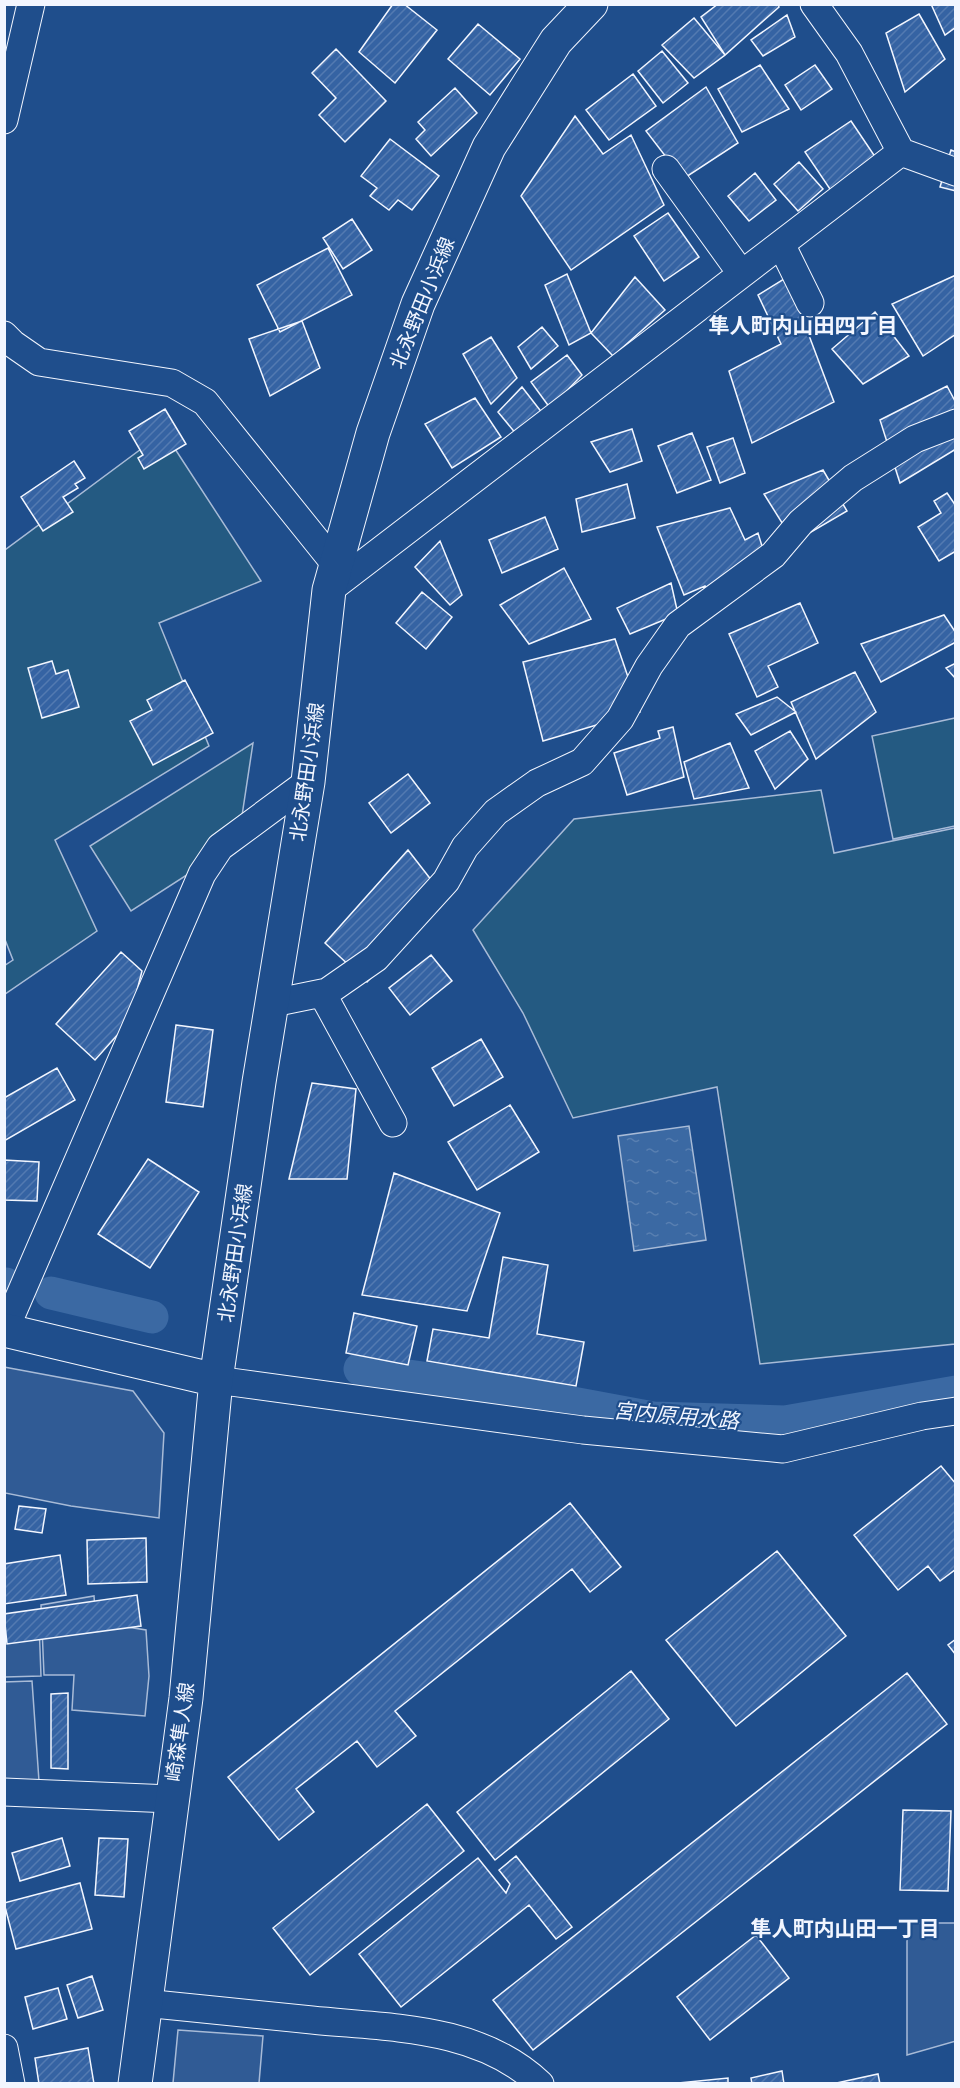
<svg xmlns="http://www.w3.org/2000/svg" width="960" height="2088" font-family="Inter,'Noto Sans JP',sans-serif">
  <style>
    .green { fill: #245a82; stroke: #a8bbd7; stroke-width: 1.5 }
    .parking { fill: #305b95; stroke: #a8bbd7; stroke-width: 1.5 }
    .water { fill: url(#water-ripples); stroke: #a8bbd7; stroke-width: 1.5 }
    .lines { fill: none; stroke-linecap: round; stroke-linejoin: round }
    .canal { stroke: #3b69a3; stroke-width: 33 }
    .building { fill: url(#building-hatch); stroke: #f2f6ff; stroke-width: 1.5 }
    .minor-casing { stroke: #f2f6ff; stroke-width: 29 }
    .secondary-casing { stroke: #f2f6ff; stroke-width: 35 }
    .minor { stroke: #1f4e8c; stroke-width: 27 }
    .secondary { stroke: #1f4e8c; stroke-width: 33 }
    .labels { text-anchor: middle; stroke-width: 4.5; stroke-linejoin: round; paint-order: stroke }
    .street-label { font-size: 20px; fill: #f2f6ff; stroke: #1f4e8c }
    .neighbourhood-label { font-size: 21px; font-weight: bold; fill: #f2f6ff; stroke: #1f4e8c }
    .water-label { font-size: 21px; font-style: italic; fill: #f2f6ff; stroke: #1f4e8c }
  </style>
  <defs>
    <pattern id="water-ripples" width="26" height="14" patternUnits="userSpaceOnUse" patternTransform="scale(1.5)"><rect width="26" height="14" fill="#3b69a3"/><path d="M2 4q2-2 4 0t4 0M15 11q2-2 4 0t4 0" fill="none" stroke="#587fb1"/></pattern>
    <pattern id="building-hatch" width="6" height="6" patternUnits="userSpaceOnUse" patternTransform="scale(1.5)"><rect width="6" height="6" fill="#3563a3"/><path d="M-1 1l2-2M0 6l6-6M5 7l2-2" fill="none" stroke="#537ab1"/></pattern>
  </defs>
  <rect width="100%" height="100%" fill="#1f4e8c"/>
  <path class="green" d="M164,432l97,149 -102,42 50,123 -154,94 42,91 -92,63 -1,-28 9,-6 -9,-23 1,-387z
    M955,718v108l-62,13 -21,-103z
    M253,743l-15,99 -107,69 -41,-65z
    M821,790l13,63 121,-25v516l-195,20 -43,-277 -144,31 -50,-105 -50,-83 101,-111z"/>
  <path class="parking" d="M4,1367l129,24 31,42 -5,85 -88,-12 -66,-13z
    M94,1596l2,26 50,8 3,46 -4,40 -73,-6 2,-35h-30l-3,-70z
    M39,1623l2,53 -36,1 -1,-53z
    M32,1681l7,100 -34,1 -1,-100z
    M907,1923h48l1,118 -49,14z
    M178,2030l85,6 -4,47h-86z"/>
  <path class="water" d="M689,1126l17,114 -72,11 -16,-115z"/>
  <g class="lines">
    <path class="canal" d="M4,1284h2
      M51,1293l101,24
      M360,1369l132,19 161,30 132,4 171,-30"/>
  </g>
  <path class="building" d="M393,4h11l33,26 -42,53 -36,-31z
    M718,4h60l1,3 -54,48 -24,-38z
    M931,4h25v23l-11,8z
    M919,14l26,45 -40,33 -19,-59z
    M787,15l8,22 -32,19 -12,-16z
    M694,18l31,37 -31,23 -32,-33z
    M478,24l42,35 -30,36 -42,-36z
    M336,49l50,52 -41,41 -26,-27 17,-17 -24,-25z
    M662,51l26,32 -25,20 -25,-32z
    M760,65l29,44 -47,23 -24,-43z
    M815,65l17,24 -31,21 -16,-25z
    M633,74l23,32 -47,34 -23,-30z
    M706,87l32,56 -55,36 -37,-48z
    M455,88l22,25 -46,43 -15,-17 9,-9 -7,-8z
    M575,116l28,38 28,-19 33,70 -93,65 -50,-74z
    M851,121l31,46 -46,31 -31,-46z
    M390,139l49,37 -27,34 -14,-10 -9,10 -19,-14 7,-8 -16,-12z
    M951,150l5,2v39l-16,-4z
    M799,162l24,27 -25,22 -24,-27z
    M755,173l21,27 -27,21 -21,-25z
    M668,213l31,44 -35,24 -30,-45z
    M352,219l20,31 -29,19 -20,-31z
    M328,248l24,47 -72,37 -23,-47z
    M567,274l24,59 -22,12 -24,-60z
    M956,275v59l-33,22 -31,-52z
    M635,277l30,33 -52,46 -22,-23z
    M787,277l47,125 -82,41 -23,-72 52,-27 -23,-49z
    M875,312l34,44 -46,28 -31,-35z
    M302,321l18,47 -50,28 -21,-57z
    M542,327l16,19 -27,23 -13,-22z
    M491,337l26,41 -26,26 -28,-50z
    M567,355l15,20 -32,33 -19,-26z
    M947,386l9,17v46l-56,34 -20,-63z
    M522,387l21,27 -21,27 -24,-29z
    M475,398l26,39 -49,31 -27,-44z
    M165,409l21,35 -42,25 -6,-11 5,-3 -14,-24z
    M632,429l10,32 -32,11 -19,-30z
    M692,433l19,47 -34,13 -19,-47z
    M733,438l12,35 -25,10 -13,-36z
    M74,461l11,17 -10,6 3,4 -15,9 10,15 -30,19 -22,-34z
    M823,470l24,41 -53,31 -30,-48z
    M627,484l8,34 -53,14 -6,-33z
    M947,493l9,13v45l-17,10 -21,-34 23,-14 -7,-12z
    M730,508l15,32 13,-7 12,39 -53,40 -12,-26 -21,9 -27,-68z
    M545,517l13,32 -56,24 -13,-33z
    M440,541l22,54 -12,10 -35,-38z
    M564,568l27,51 -62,25 -29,-39z
    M671,583l7,31 -48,20 -13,-26z
    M422,592l30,25 -26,32 -30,-26z
    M800,603l18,40 -50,23 10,21 -21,10 -28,-63z
    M944,615l12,18v9l-75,40 -20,-38z
    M615,639l25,73 -97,29 -20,-79z
    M52,661l4,13 12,-4 11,37 -37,11 -14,-50z
    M956,663v16l-10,-11z
    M855,672l21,40 -60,47 -25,-57z
    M185,680l28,53 -60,32 -23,-44 22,-11 -5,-10z
    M777,697l19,15 -45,23 -15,-21z
    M673,727l11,50 -57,18 -13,-42 46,-15 -2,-7z
    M790,731l18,28 -33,30 -20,-38z
    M730,743l19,45 -55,11 -10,-37z
    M408,774l22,29 -39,30 -22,-30z
    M408,850l38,49 -79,83 -42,-39z
    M121,952l21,19 -13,51 -34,38 -39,-36z
    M431,955l21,26 -42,34 -21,-27z
    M176,1025l37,5 -10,77 -37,-5z
    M481,1039l22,38 -49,29 -22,-38z
    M57,1068l18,32 -71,41v-43z
    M312,1083l44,6 -9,90h-58z
    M510,1105l29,47 -62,38 -29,-48z
    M148,1159l51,33 -49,76 -52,-34z
    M4,1160l35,2 -2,39 -33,-1z
    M394,1173l106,40 -33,98 -105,-16z
    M503,1257l45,8 -11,69 47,8 -8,44 -149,-25 6,-32 56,9z
    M354,1313l63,13 -9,39 -62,-12z
    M941,1466l15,18v85l-16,12 -12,-15 -30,24 -44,-55z
    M570,1503l51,64 -31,25 -18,-23 -177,142 21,25 -39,31 -20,-26 -61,48 18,23 -35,28 -51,-63z
    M19,1506l27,3 -4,24 -27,-4z
    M146,1538l1,44 -59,2 -1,-44z
    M777,1551l69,85 -110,90 -70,-86z
    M60,1555l6,40 -62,9v-40z
    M137,1595l4,31 -134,18 -3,-30z
    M956,1639v16l-8,-10z
    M631,1671l38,48 -174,141 -38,-48z
    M907,1673l40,51 -414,326 -40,-50z
    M68,1693v76l-17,-1v-74z
    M427,1804l37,47 -154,124 -37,-47z
    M903,1810l48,1 -3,80 -48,-1z
    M62,1838l8,28 -50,15 -8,-28z
    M99,1838l29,1 -4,58 -29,-2z
    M516,1856l56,71 -16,12 -27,-34 -128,102 -42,-53 119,-96 28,35 4,-9 -11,-14z
    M80,1883l12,46 -76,20 -12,-46z
    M756,1935l33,43 -79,62 -33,-43z
    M92,1976l11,34 -25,8 -11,-33z
    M58,1988l9,31 -34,10 -8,-32z
    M88,2048l6,36h-55l-4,-26z
    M782,2071l2,13h-32l-1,-6z
    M878,2074l2,10h-48z
    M728,2078v6h-60z"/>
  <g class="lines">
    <defs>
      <path id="minor" d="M814,4l35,49 52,99 55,20
        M4,120l27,-116
        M666,169l75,104
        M781,244l29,59
        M4,335l9,9 26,18 133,21 33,19 131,163
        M329,590l572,-438
        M322,993l71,130
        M273,1003l54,-11 49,-34 70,-77 19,-34 31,-35 41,-29 45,-21 38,-43 29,-53 29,-41 95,-70 28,-33 52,-44 62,-39 41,-16
        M4,1332l198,-458 18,-27 88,-65
        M216,1380l367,50 200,19 139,-33 34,-5
        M4,1792l167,7
        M144,2003c56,6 112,11 168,17 78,8 167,6 228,64
        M4,2048l7,36"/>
      <path id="secondary" d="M4,1330l212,50
        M135,2084l51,-386 30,-318 43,-298 49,-300 21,-192 44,-157 45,-129 71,-157 67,-106 35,-37"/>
    </defs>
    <use href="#minor" class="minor-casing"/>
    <use href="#secondary" class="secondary-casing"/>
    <use href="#minor" class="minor"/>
    <use href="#secondary" class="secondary"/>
  </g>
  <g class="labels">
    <g class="street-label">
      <text transform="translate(422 303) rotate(-68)" y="7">北永野田小浜線</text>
      <text transform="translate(307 772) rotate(-82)" y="7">北永野田小浜線</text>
      <text transform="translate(235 1253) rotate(-82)" y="7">北永野田小浜線</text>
      <text transform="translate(180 1732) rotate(-82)" y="7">崎森隼人線</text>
    </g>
    <g class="neighbourhood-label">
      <text x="803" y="333">隼人町内山田四丁目</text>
      <text x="845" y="1936">隼人町内山田一丁目</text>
    </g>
    <g class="water-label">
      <text transform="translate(676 1416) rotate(5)" y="7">宮内原用水路</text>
    </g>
  </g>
  <rect width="960" height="2088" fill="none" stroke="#f2f6ff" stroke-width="12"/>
</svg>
